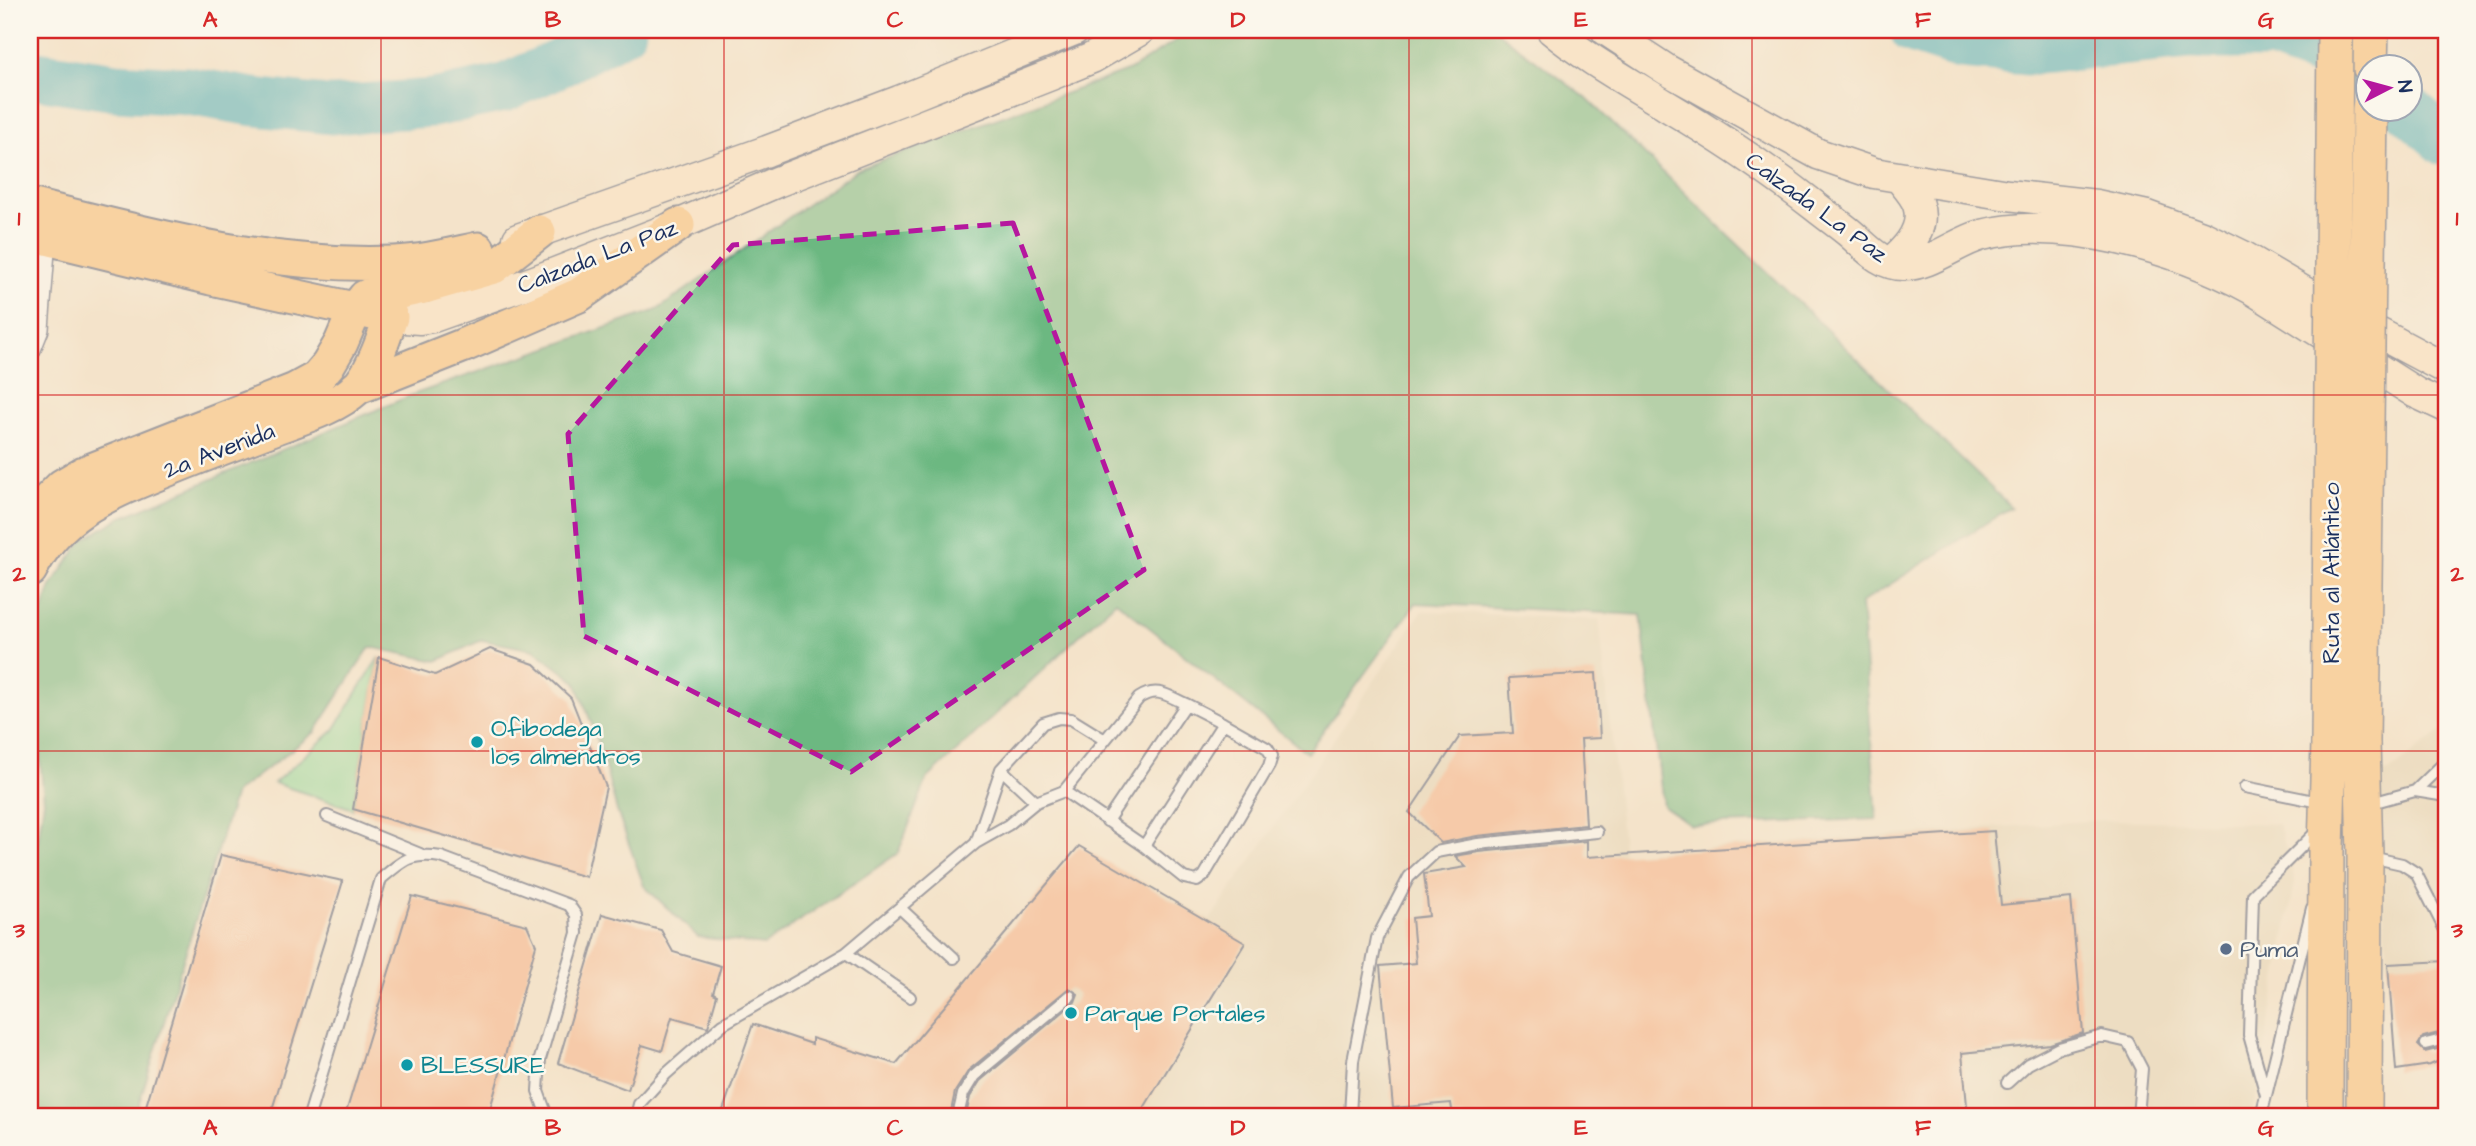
<svg xmlns="http://www.w3.org/2000/svg" width="2476" height="1146" font-family="'Architects Daughter',sans-serif">
  <style>
    .built { fill: #e5d6b8 }
    .green { fill: #85d899; stroke: #50847c; stroke-width: 2 }
    .forest { fill: #6cb881; stroke: #447470; stroke-width: 2 }
    .lines { fill: none; stroke-linecap: round; stroke-linejoin: round }
    .river { stroke: #40aebe; stroke-width: 49 }
    .building { fill: #f8ab80 }
    .service-casing { stroke: #3c4a6e; stroke-width: 14 }
    .minor-casing { stroke: #3c4a6e; stroke-width: 24 }
    .secondary-casing { stroke: #3c4a6e; stroke-width: 33 }
    .primary-casing { stroke: #3c4a6e; stroke-width: 37 }
    .trunk-casing { stroke: #3c4a6e; stroke-width: 38 }
    .service { stroke: #fff; stroke-width: 10 }
    .minor { stroke: #fff; stroke-width: 21 }
    .secondary { stroke: #fee4c5; stroke-width: 30 }
    .primary { stroke: #fdbc6f; stroke-width: 33 }
    .trunk { stroke: #fdbc6f; stroke-width: 35 }
    .trunk-bridge-casing { stroke: #3c4a6e; stroke-width: 38; stroke-linecap: butt }
    .trunk-bridge { stroke: #fdbc6f; stroke-width: 35 }
    .marked { fill: none; stroke: #b5179e; stroke-width: 5; stroke-dasharray: 14 9; stroke-linejoin: round }
    .grid { fill: none; stroke: #d62828; stroke-width: 2; stroke-opacity: 0.55 }
    .culture-dot { fill: #0f9aa8; stroke: #fbf7ec; stroke-width: 2.5 }
    .service-dot { fill: #5c6f8a; stroke: #fbf7ec; stroke-width: 2.5 }
    .labels { text-anchor: middle; stroke-width: 5; stroke-linejoin: round; paint-order: stroke }
    .street-label { font-size: 24px; fill: #1b2f5e; stroke: #fbf7ec }
    .culture-label { font-size: 24px; fill: #0d838f; stroke: #fbf7ec; text-anchor: start }
    .service-label { font-size: 24px; fill: #4e5e75; stroke: #fbf7ec; text-anchor: start }
    .neatline { fill: none; stroke: #d62828; stroke-width: 2.5 }
    .grid-label { font-size: 23px; text-anchor: middle; font-weight: bold; fill: #d62828 }
  </style>
  <rect width="100%" height="100%" fill="#fbf7ec"/>
  <filter id="ink" filterUnits="userSpaceOnUse"><feTurbulence type="fractalNoise" baseFrequency=".0143" numOctaves="2"/><feDisplacementMap in="SourceGraphic" scale="14" xChannelSelector="R" yChannelSelector="G"/><feConvolveMatrix kernelMatrix="1 2 1 2 8 2 1 2 1" color-interpolation-filters="sRGB"/></filter>
  <filter id="wash" filterUnits="userSpaceOnUse"><feTurbulence type="fractalNoise" baseFrequency=".00686" numOctaves="4" result="noise"/><feDisplacementMap in="SourceGraphic" scale="28" xChannelSelector="R" yChannelSelector="G"/><feGaussianBlur stdDeviation="1.57" result="paint"/><feColorMatrix in="noise" values="0 0 0 0 0 0 0 0 0 0 0 0 0 0 0 0 0 1.4 0 .05"/><feComposite in="paint" operator="in"/></filter>
  <g filter="url(#wash)">
    <rect width="100%" height="100%" fill="#f4e3ca"/>
    <path class="built" d="M1422,611l177,9 25,234 480,-34 175,4 16,57 -39,215 -6,20h-1383l14,-33 198,-237 131,74z
      M2446,728v233l-58,3 -13,-142 1,-49 13,-1z"/>
    <path class="green" d="M379,657l-26,152 -79,-26 60,-53z"/>
    <path class="forest" d="M1192,30h303l90,67 426,410 -150,96 16,216 -186,6 -28,-19 -22,-191 -225,-12 -109,150 -191,-152 -189,178 -29,74 -134,92 -66,-8 -54,-51 -27,-75 -19,-70 -22,-59 -42,-32 -52,-10 -45,21 -67,-14 -55,85 -80,61 -100,323h-105v-225l14,-90 -14,-153 21,-62 32,-46 37,-22 292,-123 245,-85 201,-141 272,-99z"/>
    <g class="lines">
      <path class="river" d="M1914,30l46,15 67,6 161,-16h84l80,30 16,12
        M30,74l86,13 72,4 66,11 76,8 103,-7 71,-15 56,-25 62,-33
        M2407,108l39,34"/>
    </g>
    <g id="blocks">
      <path class="building" d="M490,649l44,15 37,34 35,89 -20,90 -233,-68 26,-152 56,18z
        M1596,673l4,65 -19,1 5,86 -109,11 -36,7 -32,-31 51,-76 53,-3 -4,-55z
        M1994,831l7,74 70,-7 12,135 -33,11 -88,9 6,63h-515l-2,-13 -58,5 -13,-142 36,-3 -4,-45 17,-2 -5,-42 42,-7 -11,-11 24,-4 108,-11v16z
        M1079,846l166,97 -106,173h-173l4,-19 10,-16 95,-79 3,-8 -9,-6 -100,82 -14,22 -5,24h-229l32,-92 59,20v-6l84,26z
        M221,855l122,26 -73,235h-127z
        M412,896l115,29 9,20 -48,171h-143z
        M602,914l59,16 12,22 48,14 -8,27 4,2 -9,32 -36,-10 -10,34 -20,-6 -14,45 -70,-27z
        M2446,961v70l-23,6 -5,8 7,7 21,-5v11l-16,7 -34,5 -8,-106z"/>
    </g>
  </g>
  <g filter="url(#ink)">
    <use href="#blocks" fill-opacity="0" stroke="#3c4a6e" stroke-width="2"/>
    <g class="lines">
      <defs>
        <path id="service" d="M1001,769l35,33
          M2245,787l79,16
          M2415,791l31,-30
          M2368,804l47,-13 31,5
          M327,816l93,38
          M1107,821l79,-117 37,19 -79,123 -80,-55 75,-93c18,-12 29,-2 47,6
          M976,843l32,-18 28,-23 28,-11
          M1144,846l40,32 13,3 7,-5 65,-110 3,-10 -5,-8 -44,-25
          M2371,857l31,7 14,9 30,59
          M901,909l53,49
          M846,953l64,44
          M2426,1044l20,-5
          M2007,1083l21,-19 31,-16 43,-12 26,6 14,27 -4,47
          M2266,1095l-17,-60 4,-140 65,-65
          M309,1116l72,-237c22,-19 31,-27 60,-22l128,48 7,10 1,18 -37,126 -2,32 9,25
          M636,1116l3,-12 27,-30 57,-50 123,-71 130,-110 25,-74 42,-46 16,-5 12,1 34,21
          M958,1116l5,-22 11,-18 96,-80
          M1350,1116l3,-55 24,-123 32,-61 27,-25 42,-8 119,-12
          M2261,1116l51,-208"/>
        <path id="minor" d="M30,349l8,-20 7,-91"/>
        <path id="secondary" d="M1552,30c35,29 77,52 115,76 52,31 102,64 149,101 10,8 20,15 30,23 17,13 32,35 57,35 27,1 53,-23 79,-30 81,-21 198,15 270,54l164,104 30,14
          M1606,30l61,40 151,84 56,19 134,22 88,10 51,11 55,20 39,19 87,51 118,63
          M518,239l249,-88 132,-50 175,-71
          M1890,263c17,-14 36,-34 28,-58 -3,-10 -13,-20 -19,-28
          M391,317l29,2 13,-2 99,-35 146,-57 99,-43 274,-107 41,-17 48,-28"/>
        <path id="primary" d="M30,205c119,30 240,63 364,58 29,-1 56,-8 84,-14
          M30,234l181,44 180,39c-7,21 -19,57 -35,72 -21,19 -56,29 -82,39 -39,15 -77,29 -115,45 -56,23 -101,41 -129,97
          M356,388l106,-42 117,-51 99,-70
          M30,518l32,-32 22,-13 211,-83 22,-12 11,-13 13,-22 14,-33 10,-13 7,-3 23,-1 33,-7 66,-19 45,-35"/>
        <path id="trunk" d="M2370,66l1,-36
          M2362,742l3,114 -1,260
          M2325,1116l1,-266 3,-108"/>
      </defs>
      <use href="#service" class="service-casing"/>
      <use href="#minor" class="minor-casing"/>
      <use href="#secondary" class="secondary-casing"/>
      <use href="#primary" class="primary-casing"/>
      <use href="#trunk" class="trunk-casing"/>
      <use href="#service" class="service"/>
      <use href="#minor" class="minor"/>
      <use href="#secondary" class="secondary"/>
      <use href="#primary" class="primary"/>
      <use href="#trunk" class="trunk"/>
      <defs>
        <path id="trunk-bridge" d="M2329,742l6,-712
          M2362,742l8,-634"/>
      </defs>
      <use href="#trunk-bridge" class="trunk-bridge-casing"/>
      <use href="#trunk-bridge" class="trunk-bridge"/>
    </g>
  </g>
  <path d="M0 0H2476V1146H0ZM1013,223l131,347 -293,202 -267,-136 -16,-202 165,-189z" fill="#f4e3ca" fill-opacity=".55" fill-rule="evenodd"/>
  <path class="marked" d="M1013,223l131,347 -293,202 -267,-136 -16,-202 165,-189z"/>
  <path class="grid" d="M381,30v1086M724,30v1086M1067,30v1086M1409,30v1086M1752,30v1086M2095,30v1086M30,395h2416M30,751h2416"/>
  <g class="culture-dot">
    <circle cx="477" cy="742" r="7"/>
    <circle cx="1071" cy="1013" r="7"/>
    <circle cx="407" cy="1065" r="7"/>
  </g>
  <circle class="service-dot" cx="2226" cy="949" r="7"/>
  <g class="labels">
    <g class="street-label">
      <text transform="translate(1817 207) rotate(36)" y="8">Calzada La Paz</text>
      <text transform="translate(597 256) rotate(-21)" y="8">Calzada La Paz</text>
      <text transform="translate(219 450) rotate(-21)" y="8">2a Avenida</text>
      <text transform="translate(2331 573) rotate(-90)" y="8">Ruta al Atlántico</text>
    </g>
    <g class="culture-label">
      <text x="491" y="736">Ofibodega<tspan x="491" dy="28">los almendros</tspan></text>
      <text x="1085" y="1021">Parque Portales</text>
      <text x="421" y="1073">BLESSURE</text>
    </g>
    <g class="service-label">
      <text x="2240" y="957">Puma</text>
    </g>
  </g>
  <rect width="2476" height="1146" fill="none" stroke="#fbf7ec" stroke-width="77"/>
  <g transform="translate(2389 88) rotate(84)"><circle r="33" fill="#fbf7ec" stroke="#a1a7b3" stroke-width="2"/>
  <path d="M0-5L12 26L0 18L-12 26Z" fill="#b5179e"/>
  <text y="-10" font-size="19" font-weight="bold" text-anchor="middle" fill="#1b2f5e">N</text>
  </g>
  <rect x="38" y="38" width="2400" height="1070" class="neatline"/>
  <g class="grid-label">
    <text x="210" y="27">A</text>
    <text x="553" y="27">B</text>
    <text x="895" y="27">C</text>
    <text x="1238" y="27">D</text>
    <text x="1581" y="27">E</text>
    <text x="1923" y="27">F</text>
    <text x="2266" y="27">G</text>
    <text x="19" y="225">1</text>
    <text x="2457" y="225">1</text>
    <text x="19" y="581">2</text>
    <text x="2457" y="581">2</text>
    <text x="19" y="937">3</text>
    <text x="2457" y="937">3</text>
    <text x="210" y="1135">A</text>
    <text x="553" y="1135">B</text>
    <text x="895" y="1135">C</text>
    <text x="1238" y="1135">D</text>
    <text x="1581" y="1135">E</text>
    <text x="1923" y="1135">F</text>
    <text x="2266" y="1135">G</text>
  </g>
</svg>
